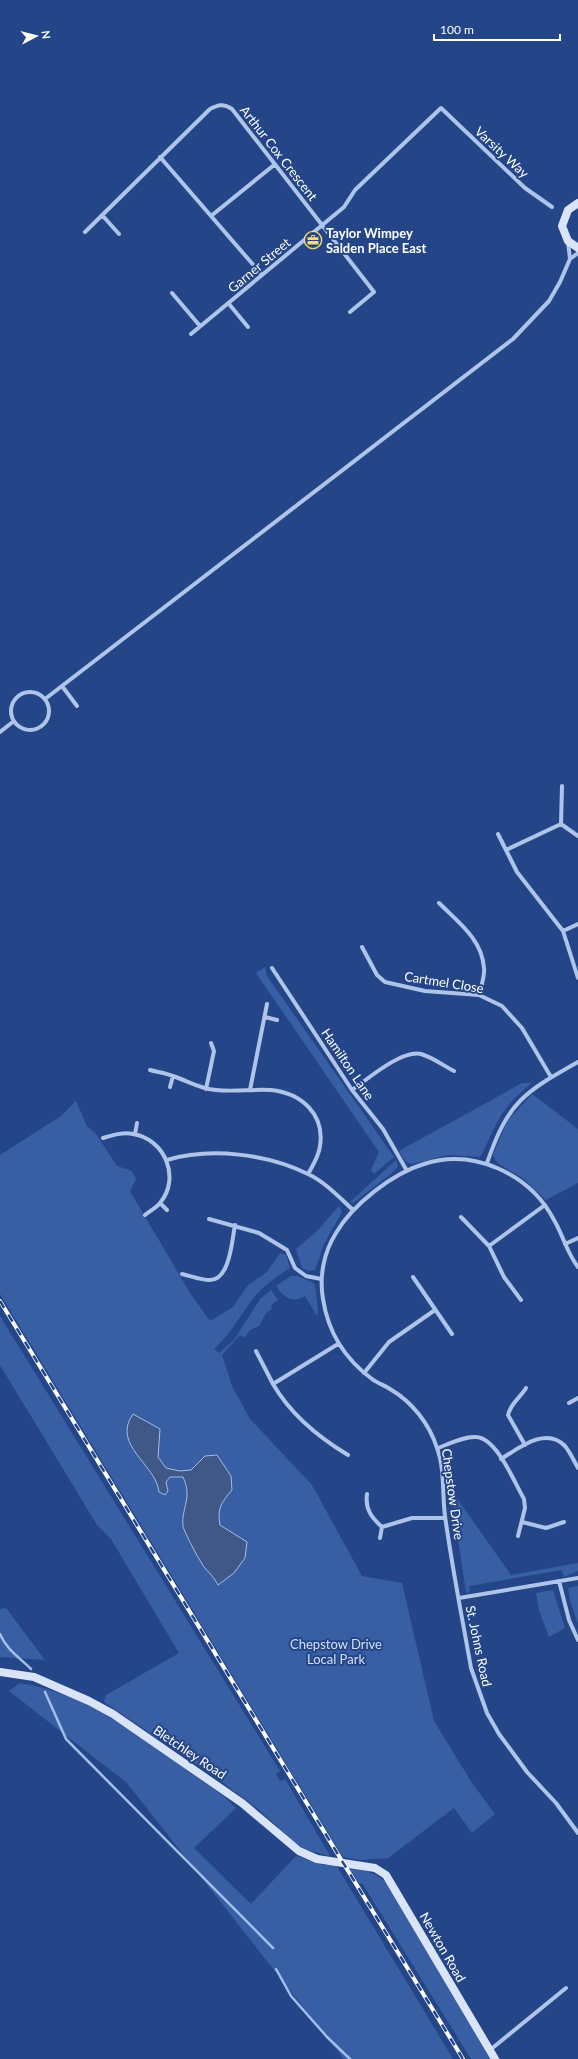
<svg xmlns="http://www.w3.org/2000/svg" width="578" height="2059" font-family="Lato,sans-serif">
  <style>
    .green { fill: #385fa4 }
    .water { fill: #405888; stroke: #a3beea }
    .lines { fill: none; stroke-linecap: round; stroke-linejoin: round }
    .stream { stroke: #a3beea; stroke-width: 2.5 }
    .street { stroke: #afc4e9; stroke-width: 4 }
    .secondary { stroke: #dae4f8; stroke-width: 8 }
    .rail-casing { stroke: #fff; stroke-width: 4 }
    .rail { stroke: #244688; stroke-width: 2.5; stroke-dasharray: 8; stroke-linecap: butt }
    .labels { text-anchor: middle; stroke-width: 4; stroke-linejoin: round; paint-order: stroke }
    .street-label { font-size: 13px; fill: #fff; stroke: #244688 }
    .poi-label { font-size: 13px; font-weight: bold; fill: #fff; stroke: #244688; text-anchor: start }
    .park-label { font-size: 13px; fill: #d3e0f7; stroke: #244688 }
  </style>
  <rect width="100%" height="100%" fill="#244688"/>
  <path class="green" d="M265,967l2,9 127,181 -20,17 -3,-4 8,-18 -123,-179z
    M522,1083h10c-32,25 -33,37 -50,71l-3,3 -31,-2 -36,9 -6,-2 -7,-11z
    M532,1094l46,35v54l-32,17 -22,-21 -25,-15 -4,-4 -2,-6 15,-34z
    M76,1101l11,25 9,8 21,32 15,5 4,8 -6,12 60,102 20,28 23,-14 14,-21 20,-14 13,-19 6,2 4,13c-12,8 -24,16 -34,27 -15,18 -25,39 -42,54l5,4 15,-13 26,-41 11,-9 7,10 -7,5 1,4 -6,4 -7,13 -9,4 -6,8 -4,-3 -18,20 10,31 18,33 62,66 50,91 40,7 32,138 38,62 23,31 -23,19 -18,-25 -66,50 -29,2 -16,-3 -343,-563v-139l61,-39z
    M396,1160l2,6 -6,7 -39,30 -3,-1z
    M339,1206l3,6 -18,32 -9,26 -6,1 -7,-3 -6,-19 21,-18z
    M291,1276h6l15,6 3,3 3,24 -1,7 -12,-20c-12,8 -22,1 -29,-10z
    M0,1316l280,455 -4,3 4,7 5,-2 45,77 -23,-6 -12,-7 -37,-34 -40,-30 -114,-77 2,-7 73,-42 -68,-114 -14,-14 -97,-160z
    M451,1490l60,85 67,-12v8l-14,6 -2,-7 -93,16 1,6 -4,1z
    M578,1586v38l-8,-23 -2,-13z
    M553,1590l12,38 -16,9 -10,-27 -3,-17z
    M6,1608l39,52 -45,-3v-48z
    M20,1683c77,12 140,69 202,112l14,13 -42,40 57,56 45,-48 28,9h12l117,194h-109l-217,-276 -118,-92z
    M349,1868c17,2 29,5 40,18l101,173h-19l-109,-176 -3,1z"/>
  <path class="water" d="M133,1414l27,15 -2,28 8,11 14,3 11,-1 14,-14 12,-1 14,21 1,14c-11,13 -15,18 -12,35l27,17 -2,16 -11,15 -16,12c-4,-8 -8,-11 -13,-17 -4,-4 -22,-38 -22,-42 -2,-18 10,-28 0,-49h-13l-4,5 2,9 -3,4 -6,-3c-3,-28 -48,-47 -26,-78z"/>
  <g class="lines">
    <path class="stream" d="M0,1634c6,15 20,24 31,35
      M45,1692l21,47 207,209
      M276,1969l15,27 36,41 23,22"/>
    <path class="street" d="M160,157l102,118
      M102,215l17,19
      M211,216l63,-51
      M85,232l125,-123c8,-4 13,-6 22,0l142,183 -24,20
      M570,259l8,-6
      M172,293l28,33
      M229,304l19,23
      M191,334l153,-127 11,-17 86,-82 84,80 27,19
      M62,686l15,20
      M11 711a19 19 0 1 1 38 0a19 19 0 1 1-38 0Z
      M45,699l468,-360 36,-38 11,-19 10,-23 -2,-17
      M0,732l14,-11
      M561,824l17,12
      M498,834l19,38 46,59 15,47
      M506,850l55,-26 1,-38
      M439,903c19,19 43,36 45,65 1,8 -3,19 -5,27
      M563,931l15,-7
      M362,947l15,28 8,7 40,9 54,4 23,11 20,22 29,49
      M272,968l80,122 31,39 24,42
      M265,1017l12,3
      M150,1070c7,2 16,3 23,6 15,5 27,13 43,14 18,2 37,-1 55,0 30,3 54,24 49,56 -1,10 -7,19 -12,28
      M170,1087l3,-11
      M206,1089l8,-38 -3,-8
      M250,1090l17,-86
      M352,1090c17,-12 49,-40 69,-36 11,3 23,12 33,17
      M135,1134l2,-11
      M103,1138c10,-3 20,-6 30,-4 32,5 48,44 27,69 -4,5 -10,8 -15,12
      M167,1160c44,-13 100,-6 141,14 17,8 31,23 45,36
      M487,1163c21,-61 36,-70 91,-101
      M160,1203l7,7
      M461,1217l28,29 15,31 17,23
      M209,1219l50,14 28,17 8,18 11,8 15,3
      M565,1244l13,-6
      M489,1246l56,-41
      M578,1267c-11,-14 -15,-32 -24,-47 -24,-46 -80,-72 -130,-56 -31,9 -72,41 -88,69 -12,19 -17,43 -13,66 5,33 22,60 49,80 5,4 12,6 18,10 22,13 39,34 47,59 8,21 5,46 8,68 7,51 17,101 26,152l16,45 12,21 28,38 29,31 22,30
      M182,1274c9,2 19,6 28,6 20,0 22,-40 25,-55
      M413,1277l39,57
      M338,1344l-65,40c18,31 45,53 75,71
      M256,1351l17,33
      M364,1373l25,-31 46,-32
      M569,1403l9,-5
      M525,1445l-17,-30c2,-11 12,-17 18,-27
      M438,1448c11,-4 26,-12 38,-11 21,1 38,45 48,62l1,9 -7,28
      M501,1459c18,-11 45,-33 64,-13 5,6 9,15 13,22
      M367,1494c-2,15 4,23 15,33l-2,11
      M522,1522l24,6 18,-6
      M382,1527l30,-9h33
      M559,1581l10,39 9,20
      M459,1598l119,-20
      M490,2050l76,-62"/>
    <path class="secondary" d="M578,203l-10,7 -6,16 6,15 10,7
      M0,1672l34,5 55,24 24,13 129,89 57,48 18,8 58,9 11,7 109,184"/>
    <defs>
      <path id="rail" d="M0,1301l463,758"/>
    </defs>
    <use href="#rail" class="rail-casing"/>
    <use href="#rail" class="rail"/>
  </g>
  <defs>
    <symbol id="office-ring" viewBox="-11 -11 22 22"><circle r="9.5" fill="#244688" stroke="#f4da72" stroke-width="1.5"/><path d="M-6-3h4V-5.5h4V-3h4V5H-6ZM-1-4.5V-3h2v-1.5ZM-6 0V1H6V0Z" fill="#f4da72"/></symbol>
  </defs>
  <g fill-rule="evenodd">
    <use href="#office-ring" x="303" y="230" width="20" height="20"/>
  </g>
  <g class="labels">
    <g class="street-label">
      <text transform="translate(502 152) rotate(43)" y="5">Varsity Way</text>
      <text transform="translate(279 153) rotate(52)" y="5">Arthur Cox Crescent</text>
      <text transform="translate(259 265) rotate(-40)" y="5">Garner Street</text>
      <text transform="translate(444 982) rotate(9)" y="5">Cartmel Close</text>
      <text transform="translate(348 1064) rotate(56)" y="5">Hamilton Lane</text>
      <text transform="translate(453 1494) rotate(82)" y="5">Chepstow Drive</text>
      <text transform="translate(479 1646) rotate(78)" y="5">St. Johns Road</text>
      <text transform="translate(190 1752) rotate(34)" y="5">Bletchley Road</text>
      <text transform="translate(443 1947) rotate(60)" y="5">Newton Road</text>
    </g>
    <g class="poi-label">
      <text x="326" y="238">Taylor Wimpey<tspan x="326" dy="15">Salden Place East</tspan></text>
    </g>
    <g class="park-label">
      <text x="336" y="1649">Chepstow Drive<tspan x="336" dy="15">Local Park</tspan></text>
    </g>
  </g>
  <g transform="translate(36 36) rotate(83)" stroke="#244688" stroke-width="3" paint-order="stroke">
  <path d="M0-3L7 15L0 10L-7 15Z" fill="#ffffff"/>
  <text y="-6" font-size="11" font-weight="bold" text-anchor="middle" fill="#ffffff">N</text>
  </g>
  <path d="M434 34v6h126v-6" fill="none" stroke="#ffffff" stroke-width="2"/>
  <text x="440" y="34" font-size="12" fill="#ffffff" stroke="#244688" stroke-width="3" paint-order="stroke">100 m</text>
</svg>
